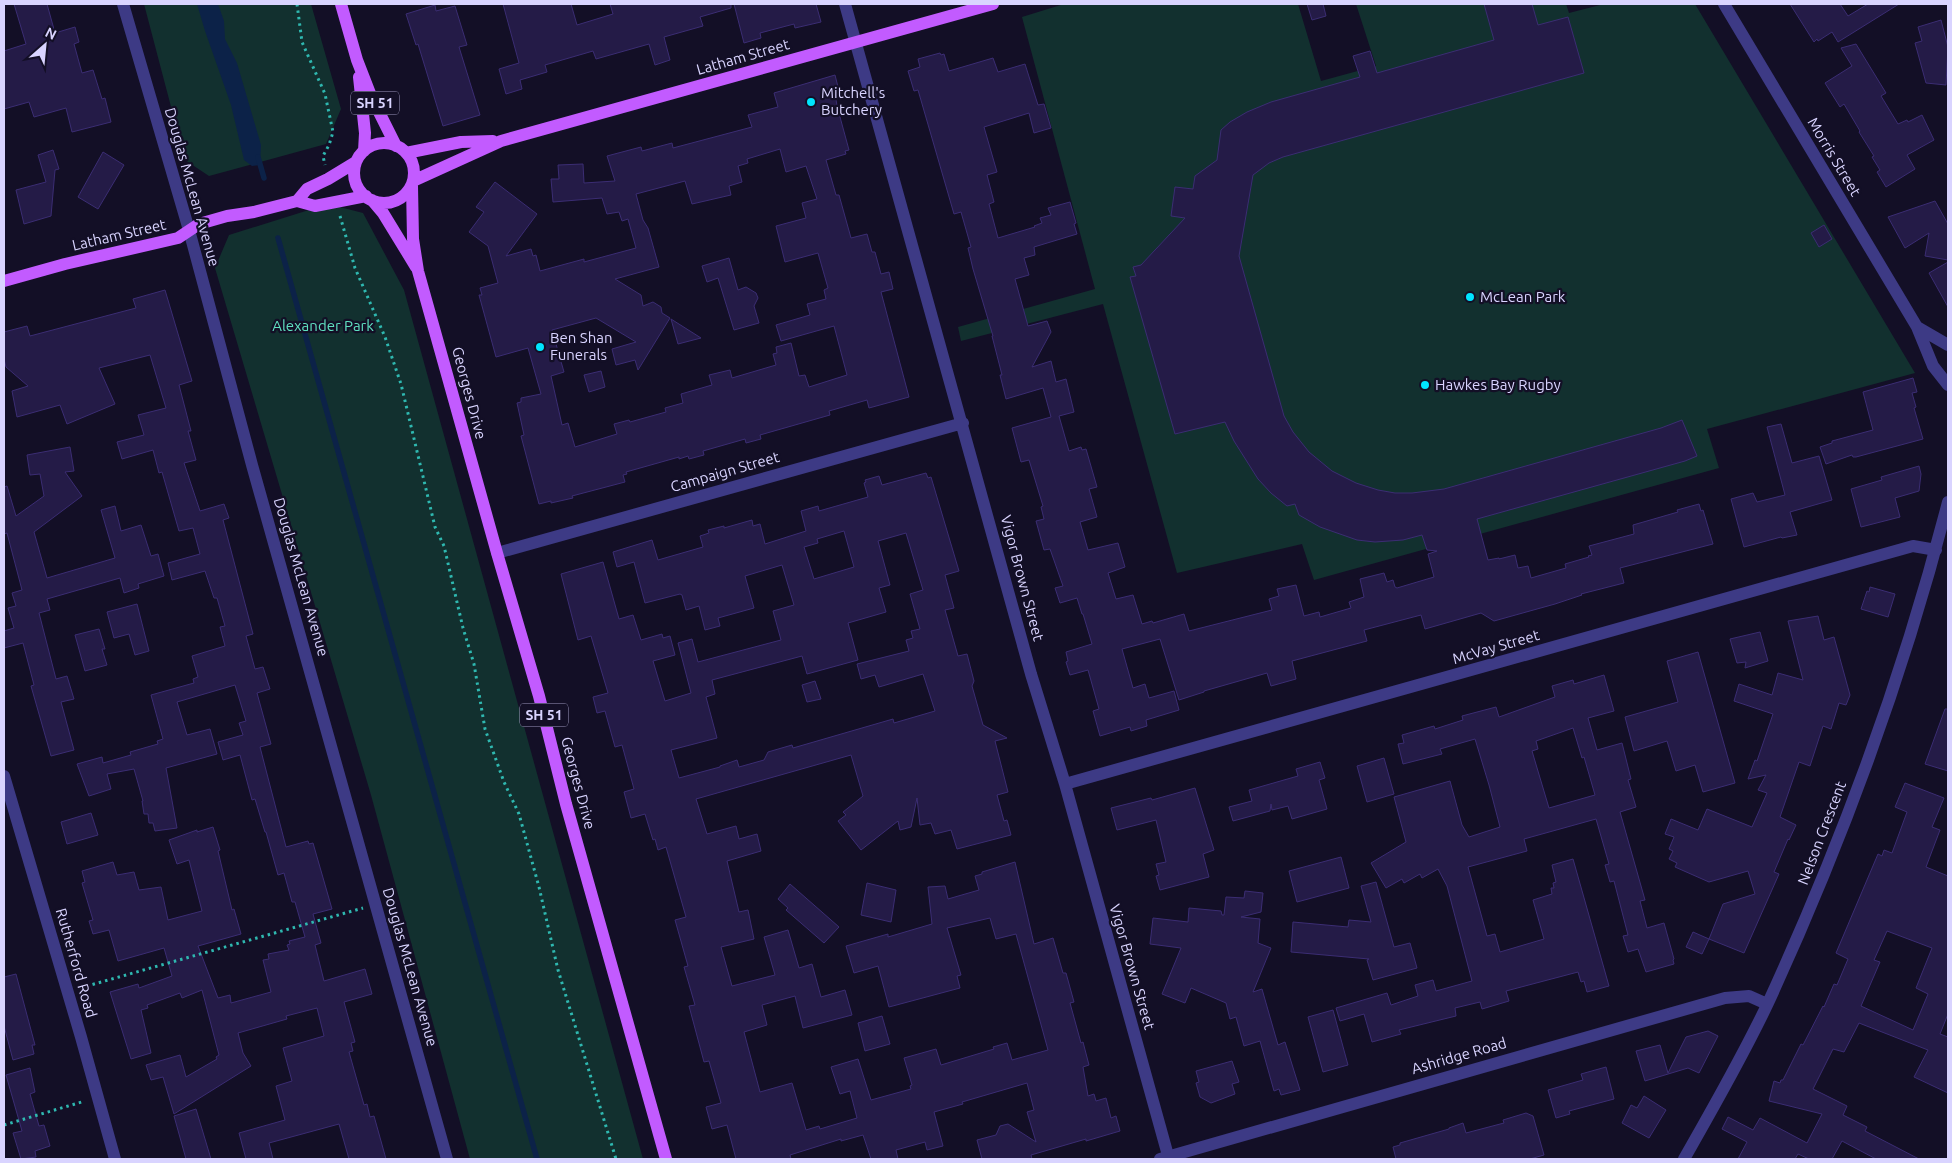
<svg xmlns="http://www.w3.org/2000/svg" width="1952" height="1163" font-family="Ubuntu,sans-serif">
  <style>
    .green { fill: #12302f }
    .water { fill: #0c2248 }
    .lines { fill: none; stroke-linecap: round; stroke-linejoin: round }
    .stream { stroke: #0c2248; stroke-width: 5.5 }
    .building { fill: #241b47; stroke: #3b2d73; fill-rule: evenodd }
    .path { stroke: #2fb8b0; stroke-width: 3; stroke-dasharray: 2.5 4; stroke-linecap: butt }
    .minor { stroke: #3d3a85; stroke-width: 12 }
    .major { stroke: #c25bff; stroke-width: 12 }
    .poi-dot { fill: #00e5ff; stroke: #130f26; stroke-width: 2 }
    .labels { text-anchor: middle; stroke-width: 4.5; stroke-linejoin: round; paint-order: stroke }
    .shield { fill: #130f26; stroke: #9e99be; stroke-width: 1 }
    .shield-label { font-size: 14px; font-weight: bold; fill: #d9d4ff }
    .street-label { font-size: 15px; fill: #d9d4ff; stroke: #130f26 }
    .poi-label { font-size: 15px; fill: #d9d4ff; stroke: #130f26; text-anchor: start }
    .park-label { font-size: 15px; fill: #5fe0c0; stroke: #130f26 }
  </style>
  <rect width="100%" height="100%" fill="#130f26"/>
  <path class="green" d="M144,4h167l30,105 -15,35 -117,32 -24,-16z
    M1064,4h234l23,77 55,-15 -20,-62h210l3,9 35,-9h91l220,369 -208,56 12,39 -405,112 -12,-36 -125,29 -74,-269 -142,37 -3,-14 137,-38 -73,-272z
    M328,204l35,9 41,77 239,869h-173l-99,-364 -156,-527 14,-33z"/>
  <path class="water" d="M197,4h21l6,17 1,18 12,24 24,82 -1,20 -8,1 -8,-6 -13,-55 -26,-74z"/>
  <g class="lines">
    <path class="stream" d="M258,157l6,21
      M278,238l259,921"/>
  </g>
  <path class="building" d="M14,4h33l8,29 20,-6 4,15 -5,2 8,29 11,-3 9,29 3,-1 6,24 -39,10 -6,-24 -32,9 -5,-15 -25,7v-58l22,-7z
    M503,4h68l6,21 36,-11 -3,-10h121v4l-31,9 3,9 -39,11 6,23 -15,5 -6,-21 -53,15 -3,-8 -48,14 2,7 -27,8 2,9 -16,5 -7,-25 20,-6z
    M734,4h82l5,18 -26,6 -1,-4 -34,9 1,5 -17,5z
    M1307,4h16l3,12 -14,4z
    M1484,4h48l6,21 30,-8 16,56 -301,84 -14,6 -16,12 -14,81 45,160 9,16 16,20 23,19 24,12 22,7 17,3h17l32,-4 217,-61 21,-8 15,36 -12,5 -208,58 11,41 11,-2v1l16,-4 3,13 10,-2 3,12 35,-10 -1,-4 24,-7 -1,-1 4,-1 -3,-9 45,-12 -1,-9 45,-13 -1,-2 22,-6 2,7 2,-1 10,34 -93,24 4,15 -43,11 1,1 -27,9 -61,17 -13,-8 -56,16 -4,-14 -57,15 3,11 -75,20 4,18 -25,7 -4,-13 -63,18v1l-25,8 -19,-61 -38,10 11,39 12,-4 4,14 25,-7 5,19 -33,10 1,6 -16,5 -1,-4 -30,9 -7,-25 6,-2 -11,-39 -18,5 -4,-13 2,-1 -2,-9 26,-8 -9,-30h-1l-5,-16 -17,5 -5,-15 8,-2 -13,-37 -6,1 -8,-29 8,-2 -3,-12 2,-1 -14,-46 -8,2 -9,-34 39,-11 -8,-29 -37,11 -6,-24h2l-10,-39h1l-20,-67 -5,-21 3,-1 -10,-35 -7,2 -36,-124 -4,1 -6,-20 12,-4 -2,-8 22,-6 1,2 3,-1 5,17 44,-13 5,14 27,-8 13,41 6,-1 7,24 -17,5 -5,-20 -45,14 13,45 -10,3 7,27 -5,2 9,34 37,-11 -1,-1 8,-3 -2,-5 11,-3 -3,-7 22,-6 6,21 -2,1 3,10 -43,13 1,8 -11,3 5,17 -14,4 13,47 19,-5 4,11 -19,35 19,-6 5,21 10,-3 8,33 -15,4 10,35 12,-4 1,3 4,-1 11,38 -8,2 8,28 -17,5 8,28 30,-7 7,24 -17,6 8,26 17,-4 9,29 10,-3 1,2 31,-9 5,17 83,-21 -3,-11 10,-3 -2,-7 19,-4 8,31 15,-4 1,5 31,-9 -2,-6 15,-5 -4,-18 24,-6 3,9 6,-2 2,7 2,1 37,-11 -6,-23 9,-3 -10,-1 -5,-15 -19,5 -28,2 -18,-2 -37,-13 -21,-12 -4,-11 -8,2 -16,-13 -13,-14 -24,-38 -9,-19 -50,12 -45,-157 6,-1 -3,-9 8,-2 44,-47 -14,-2 4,-29 18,2 2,-13 22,-16 4,-30 9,-8 17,-10 24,-10 89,-25 -7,-21 17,-5 7,22 117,-33z
    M1790,4h50l8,12 20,-12h31l-61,38 -6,-10 -14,9 -1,-2 -3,3z
    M435,5l1,6 19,-5 12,39 -8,2 21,68 -37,11 -25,-82 -2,1 -10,-31z
    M1941,20l7,27 -2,38 -20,-2 -11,-40 7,-2 -4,-14z
    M1856,44l30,49 -5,3 17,28 9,-4 1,2 14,-7 12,25 -27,15 8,14 -29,18 -9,-15 3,-2 -8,-13 2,-1 -15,-24 1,-1 -16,-27 -4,3 -15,-24 27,-17 -11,-18z
    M835,75l4,16 -4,2 2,13 12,44 -4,1 1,3 -20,6 10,35h3l12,43 16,-4 5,18h3l6,22 8,-2 4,17 -12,3 28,105 -40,11 -2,-8 -38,11 1,4 -70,20 1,4 -15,4 -1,-4 -42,12 1,4 -15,4 -1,-3 -9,3v-2l-53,15 1,2 -4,1 2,7 -53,14 1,2 -22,5v-2l-12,3 -18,-68 3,-1 -7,-32 4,-1v-4l20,-4 -13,-46 -32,9 -17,-62h3l-2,-7 18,-5 -10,-37 -19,-14 15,-20 -8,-5 19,-25 42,32 -31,42 25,-7 2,7 3,-1 4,16 44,-12v3l52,-14 -8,-29 -6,2 -3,-9 -12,2 -5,-16 -49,4 -2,-23h8l-1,-14 25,-1 1,19 31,-2 -8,-25 34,-9 1,4 30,-8 1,5 79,-21 -4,-12 30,-8 -4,-14zM780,149l6,23 20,-6 11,33 -15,4 4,15 -30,8 9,36 33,-9 10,35 -4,2 2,9 -19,5 3,11 -34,10 5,16 53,-15 13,49 -38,12 -4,-12 -6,1 -8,-33 -15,4 1,6 -4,1 3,11 -44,13 -2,-8 -21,5 3,10 -31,9 2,9 -18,5 1,4 -36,10 -1,-2 -15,4 3,10 -42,13 -7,-24 -6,2 -11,-49 13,-4 -12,-42 44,-12 40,24 -24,7 4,16 19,-5 3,10 32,-52 -8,-5 -1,-6 -8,-5 -10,4 -2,-11 -26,-16 44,-12 -11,-39 -5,-8 -7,-26 49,-13 7,23 39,-9 -2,-9 13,-4 -4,-16 10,-3 -1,-4z
    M53,150l6,19 -4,1 -4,46 -27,8 -8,-34 30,-8 -8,-27z
    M103,152l21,13 -26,44 -20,-12z
    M1935,201l13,23v36l-23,-4 4,-23 -24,15 -17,-31z
    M1824,225l8,14 -13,8 -8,-14z
    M729,258l9,32 8,-3 10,6 2,5 -4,8 5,17 -25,7 -16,-52 -11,4 -5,-16z
    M1948,262v45l-19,-34z
    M165,290l27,91 -13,4 12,46h-3l8,29 -12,3 16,48 24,-7 5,14 -6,2 30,114 -7,2 9,33 8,-2 7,22 -13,4 14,51 -11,3 26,100 22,-6 1,3 4,-1 19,66 -19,5 8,29 -6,2 9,36 41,-12 7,25 -28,8 11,40 -4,1 2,8 -4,1 15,53 3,-1 3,13 4,-1 12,43h-37l-10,-35 -70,19 4,16h-27l-7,-26 46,-13 -9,-34 16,-5 -9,-33 41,-12 -7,-28 -31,8 1,3 -49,14 5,20 8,13 -77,48 -11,-37 -12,3 -5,-15 34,-10 6,22 31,-18 -1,-2 3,-2 -17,-65 -20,8 -2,-5 -33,12 1,3 -7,2 10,43 -20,6 -21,-67 28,-8 1,4 33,-12 -8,-28 -46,13 -9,-31 -16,4 -4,-13 4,-1 -11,-37 3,-1 -3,-11 31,-9 4,13 17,-3 5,18 22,-3 7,33 34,-9 -13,-51 -12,4 -8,-24 28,-10v2l16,-5 7,23 -2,1 14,59 2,-1 7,25 -43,12 20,52 12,-3 1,8 40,-11 -8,-32 6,-1 -1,-5 21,-4 -2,-5 3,-1 -1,-3 16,-4 -10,-35h-3l-8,-29 -6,2 -12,-43h-1l-10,-33 -3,1 -12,-45 -17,5 -5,-18 25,-7 -4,-12 7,-2 -11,-36 -58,17 10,33 23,-6 7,25 -51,14 11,60 -22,3 -2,-8h-4l-1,-9h-4l-2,-13h1l-9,-32 -27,5 4,15 -22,7 -12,-32 25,-7 1,6 28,-8 -1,-3 28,-8 -1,-3 6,-2 -12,-44 43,-12 -1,-4 5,-2 -6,-21 33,-10 -5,-19 5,-1 -8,-28h-3l-9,-27 -33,9 -4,-17 32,-9 -7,-26 -14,3 -17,-59 -3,1 -6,-23 -31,9 -5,-17 27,-7 -6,-20 28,-7 -16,-53 -51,13 16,36 -48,20 -7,-19 -43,12 -5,-26 16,-5 -22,-19 -2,-8v-27l23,-6 3,10 106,-28 -3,-9z
    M671,319l30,19 -23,6z
    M601,371l4,16 -16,5 -5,-17z
    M1913,378l4,14 -5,1 4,14 -2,1 9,31 -67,18h-3l-1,-2 -26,9 -6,-17 12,-4v-2l41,-11 -10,-38z
    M1781,424l11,39 27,-7 13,44 -42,12 7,23 -15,3 -1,-1 -37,10 -13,-48 22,-6 4,9 28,-7 -18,-68z
    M70,447l4,24 -9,1 17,24 -48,36 13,46 68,-20 -14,-48 14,-4 6,25 20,-6 10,31 7,-2 6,22 -26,8 1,4 -15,5 -4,-15 -73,21 3,11 -11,3 17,66 11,-3 7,23 -13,3 13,48 -23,6 -20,-70 3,-1 -11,-42 -19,5v-17l10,-3 -6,-20 8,-2 -4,-13 10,-3 -15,-57 -3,1v-47l3,-1 9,30 28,-20 -4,-22 -10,1 -3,-20z
    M1919,466l2,8 -2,17 -24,7 5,19 -39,10 -10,-38 31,-9 -1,-3z
    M926,473l2,5 3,-1 28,94 -14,4 9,33 -9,2 13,46 9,-2 7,27 -2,5 11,39 24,13 -12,3 13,51 -11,3 7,26 3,-1 4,15 -54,14 -6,-19 -16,4 -4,-11 -11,2 -3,-27 -6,29 -11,3 -2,-9 -37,29 -23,-29 8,-6 -3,-3 20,-16 -12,-41 -155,44 11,35 29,-8 3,13 18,-5 4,17 -34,10 12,51 9,-2 6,29 -33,8 11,39 43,-11 -11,-38 24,-7 11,38 13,-4 9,33 24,-7 7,25 -49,13 -8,-32 -33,9 5,20 -23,7 16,60 32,-9 14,47 13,-4 1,3 37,-11 -7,-27 -10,3 -9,-27 27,-8 13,41 40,-11 -1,-3 2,-1 -8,-27 32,-9 5,16 53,-16 -1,-2 14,-4 5,17 36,-10 -32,-116 -20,5 -6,-21 -43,10 14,47 -4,1 3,12 -71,19 -11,-41 -24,7 -8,-27 42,-12v3l44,-13 -4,-37 17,-1 3,13 31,-9 -4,-14 7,-2v-2l33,-10 19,82 19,-6 10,35h3l8,29 -4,1 11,40 2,-1 6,23 -6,2 5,29 6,-2 2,7 10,-3 5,20 5,-2 4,15 -34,10v-2l-55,16 1,4h-50l-5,-19 19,-5 4,-9 8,-2 28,18 -9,-30 7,-2 -7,-27 -65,19 1,2 -29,8 9,34 -16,4 -2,-8 -29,8 2,9h-27l-8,-24 -22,6v-2l-51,16 1,4h-55l-9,-34 -15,4 -6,-22 15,-4 -12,-42 -5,1 -15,-56 6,-1 -11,-38 4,-1 -13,-46 11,-3 -20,-70 -8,3 -3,-11 -2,1 -8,-26 -14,4 -7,-26 10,-3 -12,-44 -7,2 -10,-36 -8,2 -4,-16 15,-4 -17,-57 -13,4 -17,-66 42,-12 16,57 14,-4 8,25 21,-6 1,4 7,-2 5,19 -22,6 12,40 26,-8 -13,-50 14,-4 6,23 83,-22 -8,-29 21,-6 -12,-40 -37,11 9,32 -36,10 2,8 -15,4 -6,-24 -13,4 -4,-15 -2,-1 -35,9 -11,-41 -17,5 -4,-15 39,-12 6,20 45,-13 -3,-11 9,-3 -1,-3 16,-4v2l28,-8 1,6 7,-2 5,20 41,-13 -5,-20 17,-5 1,5 49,-14 -4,-14 2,-1 -1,-2 14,-4 3,9zM844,531l10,36 -40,12 -10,-32 14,-4 -1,-4zM906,533l17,57 -13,4 10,35 -9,2 2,7 -7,2 3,11 -52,13 4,15 14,-4 4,12 44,-13 12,37 -41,12 -1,-4 -100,29 -1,-3 -24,7 -4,8 -25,7 -2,-7 -17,6v1l-41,11 -8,-28 46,-12 -11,-41 9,-3 -3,-14 90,-24 5,18 51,-14 -10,-37 38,-11 -7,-24 11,-3 -12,-44z
    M1870,587l25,7 -7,23 -27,-8 6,-18 2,1z
    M137,604l12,47 -14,4 -6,-21 -15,4 -7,-26z
    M1818,616l6,24 10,-3 16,58 -4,10 -7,-2 -8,26 -8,-3 -13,40 -11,-4 -19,55 16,8 -7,15 -1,-1 -14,33 5,2 -35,79 -35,-14 14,-35 32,-10 -7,-23 -39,11 -34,-15 2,-4 -8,-4 4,-8 -4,-2 5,-12 -9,-3 6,-15 27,11 9,-21 45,18 15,-34 -9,-3 8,-15 -18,4 7,-19 2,1 16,-47 -39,-13 5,-17 33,11 6,-22 25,7 -15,-59z
    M99,629l6,20h-3l5,16 -22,6 -10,-36z
    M1760,632l8,29 -23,7 1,-6 -9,1 -7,-24z
    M1698,652l37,131 -32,9 -8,-27 -19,6 -9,-30 -33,10 -9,-34 53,-15 -11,-41z
    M1604,675l10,36 -26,7 9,32 25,-7 9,36 -3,1 8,27 -16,5 25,88 -5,1 7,27 17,-5 10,36 -1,1 1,4 -28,8 -8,-23 -10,3 -5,-16 5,-1 -14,-54 -4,1 -5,-17 4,-1 -13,-45 -72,20 3,12 -59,16 19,69 8,-2 5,18 44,-13 -11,-39 19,-6 -1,-6h3l-1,-5 3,-1 -4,-17 21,-6 36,127 -22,6 -3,-11 -3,1 -3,-10 -72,19 3,10 -27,8 -2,-7 -25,6 1,8 -57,14 2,4 -29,8 -8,-28 -24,7 -4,-13 51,-15 4,12 27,-9 -3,-11 18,-5 3,11 36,-10 -25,-95 -9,-17 -16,9 -2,-4 -16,9 -2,-4 -16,9 -15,-25 35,-21 -12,-45 56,-16 12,44 7,12 31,-10 -11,-42 -14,-46 -35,10 2,5 -39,10 -5,-20 6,-1 -2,-8 32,-9 1,3 28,-9 -1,-4 34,-9 3,10 56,-20 -3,-11 21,-6 1,4zM1573,728l9,30 2,-1 11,38 -46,13 -17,-57 6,-2 -2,-8z
    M815,681l6,18 -14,3 -5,-17z
    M1945,709h3v62l-23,-7z
    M1384,758l10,36 -27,8 -10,-36z
    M1320,762l5,16 -6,2 8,29 -35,10 -4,-13 -16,4 -1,-6 -1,7 -37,10 -4,-14 23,-6 -3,-11 49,-14 -2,-7z
    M1905,783l39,15 -12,29 8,3 -14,37 22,9v138l-8,20 8,3v56l-34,-16 14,-27 -69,-27 -15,29 -11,-3 -20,40 34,17 -4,9 24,12 -2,4 54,28h-43l-34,-18 -10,18h-23l-11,-5 -3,5h-57l9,-17 -25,-13 6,-12 25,13 7,-12 47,25 15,-29 -53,-13 5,-20 6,2 1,-3h2l18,-36 2,1 20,-39 1,1 10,-23 3,1 11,-26 -12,-6 42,-99 4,2 2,-6 8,3 15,-41 -12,-5zM1887,931l45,17 -16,40 12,6 -15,36 -52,-24 19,-44 -6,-2z
    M1195,788l19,62 -11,4 6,23 -49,13 -4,-14 3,-1 -3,-11 10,-2 -10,-42 -39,10 -6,-22 40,-10 1,2z
    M91,813l7,22 -31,9 -6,-22z
    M1341,857l8,31 -52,14 -8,-31z
    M1376,882l18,65 16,-4 7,25 -44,12 -6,-20 2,-1 -78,-7 2,-30 55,5 1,-7 22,2 -10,-36z
    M867,883l29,7 -5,32 -30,-7z
    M790,884l49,43 -15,16 -38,-33 2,-2 -10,-9z
    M1245,891l18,2 -2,19 -20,5 19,2 -2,24 13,5 -18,44 9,-3 16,56 7,-3 15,48 -19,5 -2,-6 -5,2 -14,-50 -16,5 -8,-29 -6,2 -4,-16 -35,-15 -6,15 -23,-9 19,-46 -31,-4 3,-26 35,4 1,-14 32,3 1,4h2l2,-18 18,1z
    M1693,932l16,7 -7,15 -16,-7z
    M16,974l19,71h-3l2,9 -21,6 -9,-34v-49z
    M1333,1010l15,55 -25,7 -15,-55z
    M882,1016l8,28 -25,7 -7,-28z
    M1708,1031l10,5 -19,37 -11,-5 -43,13 -9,-30 24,-6 8,28 18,-36z
    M1232,1061l7,21 -7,2 3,10 -24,9 -11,-6 -4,-14 3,-1 -3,-11z
    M1606,1067l8,32 -45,12 1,3 -14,4 -8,-28 35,-10 -2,-6z
    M30,1068l5,24 -5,2 9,32 5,-1 6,21 -15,5 1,6 -15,2 -8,-26 9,-2 -16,-56z
    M1644,1096l22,14 -17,28 -27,-15 9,-18 6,3z
    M196,1109l15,50h-25l-12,-43z
    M1526,1113l7,3 11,39 -14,4h-134l-3,-12 7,-2v-2l49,-14v-1l14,-5 3,10 38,-10 -1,-3z"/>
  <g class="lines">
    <path class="path" d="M297,4l5,38 23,52 8,38 -4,13 -6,11 2,9
      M340,216l15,52 30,69 16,47 34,143 9,19 19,82 11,36 11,65 19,53 15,32 20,73 19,83 58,189
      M80,988l283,-80
      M4,1125l81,-24"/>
    <path class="minor" d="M123,4l66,226 63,235 195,694
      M845,4l186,670 34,110 104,375
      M1724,4l193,323 16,39 15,19
      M1917,327l31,18
      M497,553l466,-130
      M4,776l77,261 34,122
      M1065,784l848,-238 23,4
      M1160,1159l565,-161 24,-2 18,8
      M1684,1159c29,-51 59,-103 84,-156 74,-161 136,-329 180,-501"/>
    <path class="major" d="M341,4l16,56 14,36 25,50
      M359,77l6,56 -1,18
      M354 173a30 30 0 1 1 60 0a30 30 0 1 1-60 0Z
      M406,153l55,-11 32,-1
      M413,181l88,-40 492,-137
      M412,186l1,53 5,32 79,282 42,143 27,108 100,355
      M372,200l11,13 33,54
      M297,201l10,-12 21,-10 28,-17
      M4,281l61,-17 113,-26 21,-14 28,-8 27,-4 43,-11 18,5 51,-10"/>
  </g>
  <g class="poi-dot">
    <circle cx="811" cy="102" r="5"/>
    <circle cx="1470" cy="297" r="5"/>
    <circle cx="540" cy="347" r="5"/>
    <circle cx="1425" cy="385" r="5"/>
  </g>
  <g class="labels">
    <g class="shield">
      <rect x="351" y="91.5" width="48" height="23" rx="4"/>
      <rect x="520" y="703.5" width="48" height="23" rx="4"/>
    </g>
    <g class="shield-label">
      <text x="375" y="108">SH 51</text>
      <text x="544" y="720">SH 51</text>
    </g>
    <g class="street-label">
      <text transform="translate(743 57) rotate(-16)" y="5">Latham Street</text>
      <text transform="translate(1834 157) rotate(59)" y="5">Morris Street</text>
      <text transform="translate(192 187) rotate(74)" y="5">Douglas McLean Avenue</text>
      <text transform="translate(119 235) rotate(-13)" y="5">Latham Street</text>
      <text transform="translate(469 393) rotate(75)" y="5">Georges Drive</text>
      <text transform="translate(725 472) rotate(-16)" y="5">Campaign Street</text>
      <text transform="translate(301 577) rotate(74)" y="5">Douglas McLean Avenue</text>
      <text transform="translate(1022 578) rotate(75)" y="5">Vigor Brown Street</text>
      <text transform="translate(1496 647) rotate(-16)" y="5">McVay Street</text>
      <text transform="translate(578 783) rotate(75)" y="5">Georges Drive</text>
      <text transform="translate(1822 833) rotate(-69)" y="5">Nelson Crescent</text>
      <text transform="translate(76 963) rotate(74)" y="5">Rutherford Road</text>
      <text transform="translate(410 967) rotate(74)" y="5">Douglas McLean Avenue</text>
      <text transform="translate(1132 967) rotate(74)" y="5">Vigor Brown Street</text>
      <text transform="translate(1459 1056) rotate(-16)" y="5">Ashridge Road</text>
    </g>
    <g class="poi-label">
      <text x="821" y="98">Mitchell's<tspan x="821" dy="17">Butchery</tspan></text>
      <text x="1480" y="302">McLean Park</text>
      <text x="550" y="343">Ben Shan<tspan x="550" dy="17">Funerals</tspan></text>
      <text x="1435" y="390">Hawkes Bay Rugby</text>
    </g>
    <g class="park-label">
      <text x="323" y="331">Alexander Park</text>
    </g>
  </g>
  <rect width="1952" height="1163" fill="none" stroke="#d9d4ff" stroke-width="10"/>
  <g transform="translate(45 45) rotate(27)" stroke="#130f26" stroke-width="4" paint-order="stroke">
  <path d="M0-4L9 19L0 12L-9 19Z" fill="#d9d4ff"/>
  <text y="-8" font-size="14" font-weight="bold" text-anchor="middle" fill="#d9d4ff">N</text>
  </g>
</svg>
